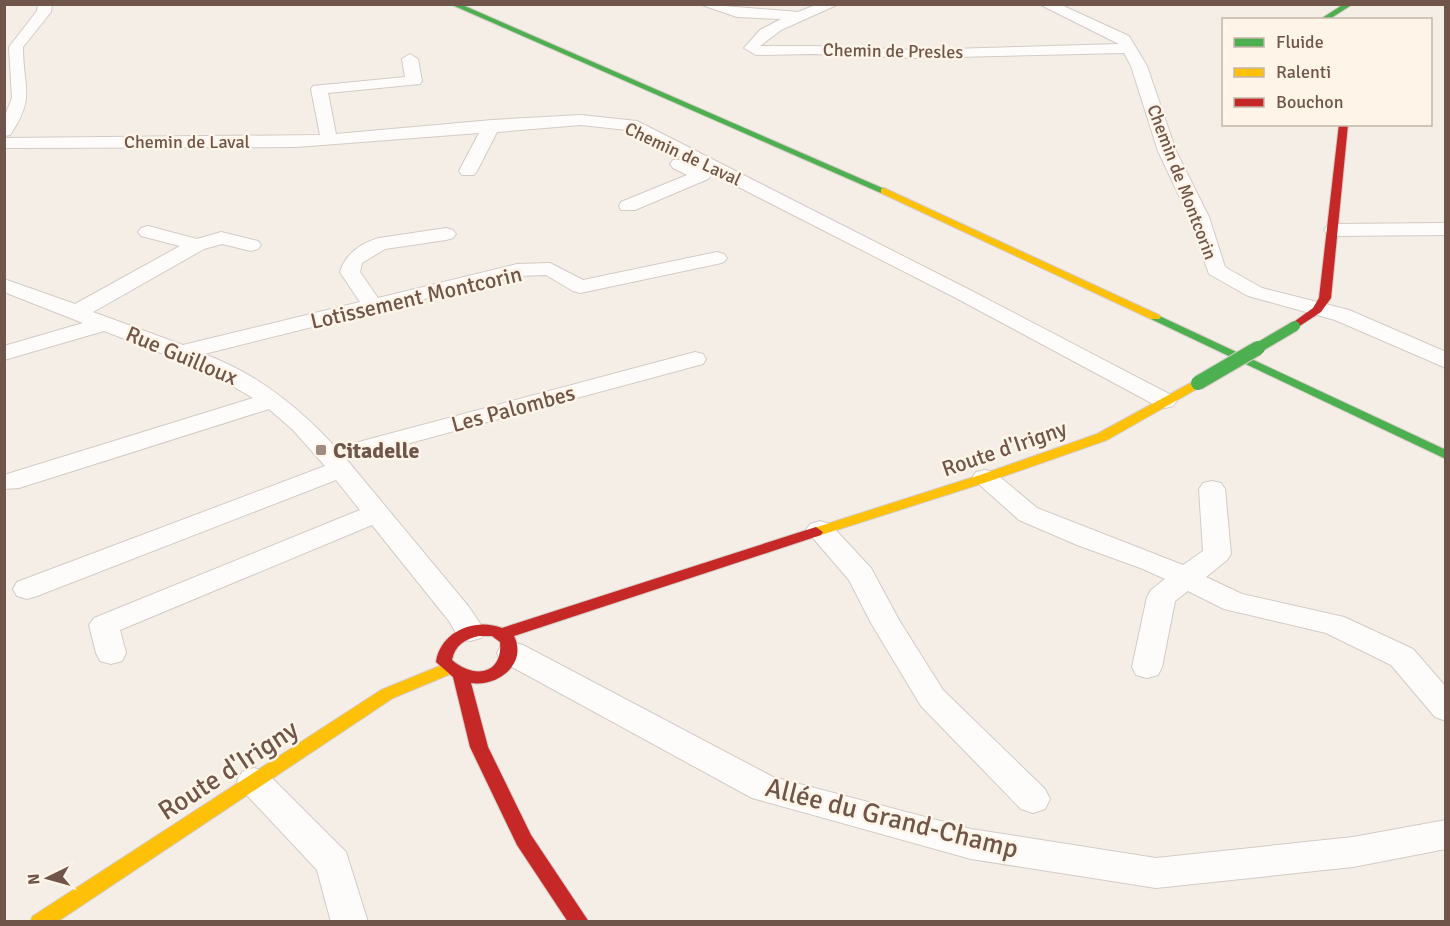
<svg xmlns="http://www.w3.org/2000/svg" width="1450" height="926" font-family="Signika,sans-serif">
  <style>
    .lines { fill: none; stroke-linecap: round; stroke-linejoin: round }
    .street-casing { stroke: #d3cbc5; stroke-width: 2 }
    .fast-casing { stroke: #d4cbc4; stroke-width: 2 }
    .slow-casing { stroke: #d4cbc4; stroke-width: 2 }
    .jam-casing { stroke: #d4cbc4; stroke-width: 2 }
    .street { fill: #fefcfb; fill-rule: evenodd }
    .fast { fill: #4caf50; fill-rule: evenodd }
    .slow { fill: #ffc107; fill-rule: evenodd }
    .jam { fill: #c62828; fill-rule: evenodd }
    .fast-bridge-far1-casing { stroke: #d4cbc4; stroke-width: 12; stroke-linecap: butt }
    .fast-bridge-casing { stroke: #d4cbc4; stroke-width: 16; stroke-linecap: butt }
    .fast-bridge-far1 { stroke: #4caf50; stroke-width: 10 }
    .fast-bridge { stroke: #4caf50; stroke-width: 14 }
    .poi-dot { fill: #9f8b81; stroke: #fef4e7; stroke-width: 2 }
    .labels { text-anchor: middle; stroke-width: 5; stroke-linejoin: round; paint-order: stroke }
    .far-street-label { font-size: 18px; fill: #70564a; stroke: #fef4e7 }
    .street-label { font-size: 22px; fill: #70564a; stroke: #fef4e7 }
    .poi-label { font-size: 22px; font-weight: bold; fill: #70564a; stroke: #fef4e7; text-anchor: start }
    .near-street-label { font-size: 27px; fill: #70564a; stroke: #fef4e7 }
  </style>
  <rect width="100%" height="100%" fill="#f5eee7"/>
  <g class="lines">
    <defs>
      <path id="street" d="M38,4h14l-1,8 -28,35c0,41 13,50 -13,88l-6,1v-18l8,-20 -3,-51 28,-36z
        M699,4l99,8 20,-8h21l-58,26 -21,16h53l104,4 202,-6 -80,-40h20l70,32 18,30 29,85 33,66 16,50 37,21 87,22 97,42v16l-111,-48 -87,-24 -39,-22 -20,-57 -31,-66 -27,-85 -7,-13 -207,5 -104,-4 -57,1 -12,-7 16,-18 21,-11 -44,-2z
        M410,54l8,5 4,22 -2,3 -92,9 8,41 156,-14 89,-5 56,6 331,168 205,107 4,5 -4,5 -8,2 -8,-2 -203,-109 -245,-125 2,3 -3,4 -73,31h-14l-2,-4 2,-4 66,-27 -14,-7 -3,-4 3,-4h12l17,8 -75,-38 -46,-5 -84,7 -20,39 -3,4h-12l-3,-4 20,-38 -183,14 -292,1v-10l316,-3 -9,-46 2,-3 92,-9 -3,-18z
        M1446,223v12l-112,1 -7,-2 -3,-4 3,-4 7,-2z
        M148,226l49,13 24,-7 37,9 3,4 -3,4 -7,2 -29,-7 -18,5 -111,63 90,33 177,-43 -20,-30c5,-18 21,-29 39,-34l67,-10 7,2 3,4 -3,4 -7,2 -61,9 -23,14 -2,9 18,26 139,-34 33,-1 33,17 134,-28 7,2 3,4 -3,4 -7,2 -137,29 -7,-2 -27,-16 -29,1 -313,78c52,19 95,53 132,94l359,-96 8,2 3,5 -3,5 -356,96 122,147 16,24 -4,7 -11,3 -11,-3 -10,-17 -77,-96 -252,105 6,23 -4,8 -11,3 -11,-3 -4,-8 -7,-28 5,-7 266,-108 -24,-30 -299,116 -10,3 -10,-3 -4,-7 4,-7 308,-116 -32,-36 -24,-21 -250,79 -15,1v-14l249,-77 -50,-29 -99,-38 -100,29v-14l79,-23 -79,-31v-13l71,25 105,-58 -39,-10 -3,-4 3,-4z
        M985,470l9,2 43,36 146,57 20,-14 -4,-62 4,-6 9,-2 9,2 4,6 6,65 -4,6 -21,17 36,17 102,23 69,32 33,38v34l-11,-4 -44,-52 -65,-32 -102,-24 -36,-18 -13,10 -13,66 -4,8 -11,3 -11,-3 -4,-8 15,-70 4,-7 14,-11 -22,-10 -66,-24 -58,-25 -47,-42 4,-6z
        M820,521l10,3 41,44 28,52 44,70 102,99 5,10 -5,10 -12,4 -12,-4 -100,-103 -50,-83 -22,-43 -43,-50 4,-6z
        M512,642l11,3 250,132 198,52 185,29 197,-21 93,-17v29l-93,18 -197,21 -185,-29 -219,-61 -251,-137 -4,-8 4,-8z
        M254,768l12,4 80,80 22,70h-37l-14,-52 -75,-80 -5,-9 5,-9z"/>
      <path id="fast" d="M450,4h10l429,187 -8,2z
        M1344,4h9l-25,16h-9z
        M1155,314l291,136v9l-295,-140v-4z"/>
      <path id="slow" d="M884,188l275,127 2,2 -2,2h-8l-270,-126v-4z
        M1198,379l4,1 2,3 -2,3 -95,54 -117,41 -169,54 -5,2 -7,-5 2,-3 169,-54 117,-41z
        M447,663l6,2 2,4 -2,4 -60,25 -336,224h-27l3,-6 348,-226z"/>
      <path id="jam" d="M1339,124h9l-17,174 -10,14 -26,17 -4,-1 -2,-2 2,-2 22,-16 6,-10z
        M816,527l7,5 -2,3 -307,101c14,28 -17,51 -43,47l17,64 43,88 58,87h-21l-51,-77 -47,-98 -17,-70 -17,-15c4,-30 39,-45 66,-34zM479,636h13l8,6c3,33 -26,37 -48,18 3,-15 13,-21 27,-24z"/>
    </defs>
    <use href="#street" class="street-casing"/>
    <use href="#fast" class="fast-casing"/>
    <use href="#slow" class="slow-casing"/>
    <use href="#jam" class="jam-casing"/>
    <use href="#street" class="street"/>
    <use href="#fast" class="fast"/>
    <use href="#slow" class="slow"/>
    <use href="#jam" class="jam"/>
    <defs>
      <path id="fast-bridge-far1" d="M1256,349l39,-23"/>
      <path id="fast-bridge" d="M1198,383l60,-35"/>
    </defs>
    <use href="#fast-bridge-far1" class="fast-bridge-far1-casing"/>
    <use href="#fast-bridge" class="fast-bridge-casing"/>
    <use href="#fast-bridge-far1" class="fast-bridge-far1"/>
    <use href="#fast-bridge" class="fast-bridge"/>
  </g>
  <rect class="poi-dot" x="315" y="444" width="12" height="12" rx="3"/>
  <g class="labels">
    <g class="far-street-label">
      <text transform="translate(893 51) rotate(1)" y="6">Chemin de Presles</text>
      <text x="187" y="148">Chemin de Laval</text>
      <text transform="translate(683 154) rotate(25)" y="6">Chemin de Laval</text>
      <text transform="translate(1182 182) rotate(69)" y="6">Chemin de Montcorin</text>
    </g>
    <g class="street-label">
      <text transform="translate(416 297) rotate(-13)" y="8">Lotissement Montcorin</text>
      <text transform="translate(182 355) rotate(23)" y="8">Rue Guilloux</text>
      <text transform="translate(513 408) rotate(-15)" y="8">Les Palombes</text>
      <text transform="translate(1004 448) rotate(-19)" y="8">Route d'Irigny</text>
    </g>
    <g class="poi-label">
      <text x="333" y="458">Citadelle</text>
    </g>
    <g class="near-street-label">
      <text transform="translate(228 770) rotate(-33)" y="9">Route d'Irigny</text>
      <text transform="translate(892 818) rotate(14)" y="9">Allée du Grand-Champ</text>
    </g>
  </g>
  <rect width="1450" height="926" fill="none" stroke="#70564a" stroke-width="12"/>
  <rect x="1222" y="18" width="210" height="108" fill="#fef4e7" stroke="#c5b5a8" stroke-width="1.5"/>
  <rect x="1234" y="38" width="30" height="9" fill="#4caf50" stroke="#c5b5a8" stroke-width="1.5"/>
  <text x="1276" y="48" font-size="18" fill="#70564a">Fluide</text>
  <rect x="1234" y="68" width="30" height="9" fill="#ffc107" stroke="#c5b5a8" stroke-width="1.5"/>
  <text x="1276" y="78" font-size="18" fill="#70564a">Ralenti</text>
  <rect x="1234" y="98" width="30" height="9" fill="#c62828" stroke="#c5b5a8" stroke-width="1.5"/>
  <text x="1276" y="108" font-size="18" fill="#70564a">Bouchon</text>
  <g transform="translate(48 878) rotate(265)" stroke="#fef4e7" stroke-width="4.5" paint-order="stroke">
  <path d="M0-4.5L10 22L0 15L-10 22Z" fill="#70564a"/>
  <text y="-9" font-size="16" font-weight="bold" text-anchor="middle" fill="#70564a">N</text>
  </g>
</svg>
